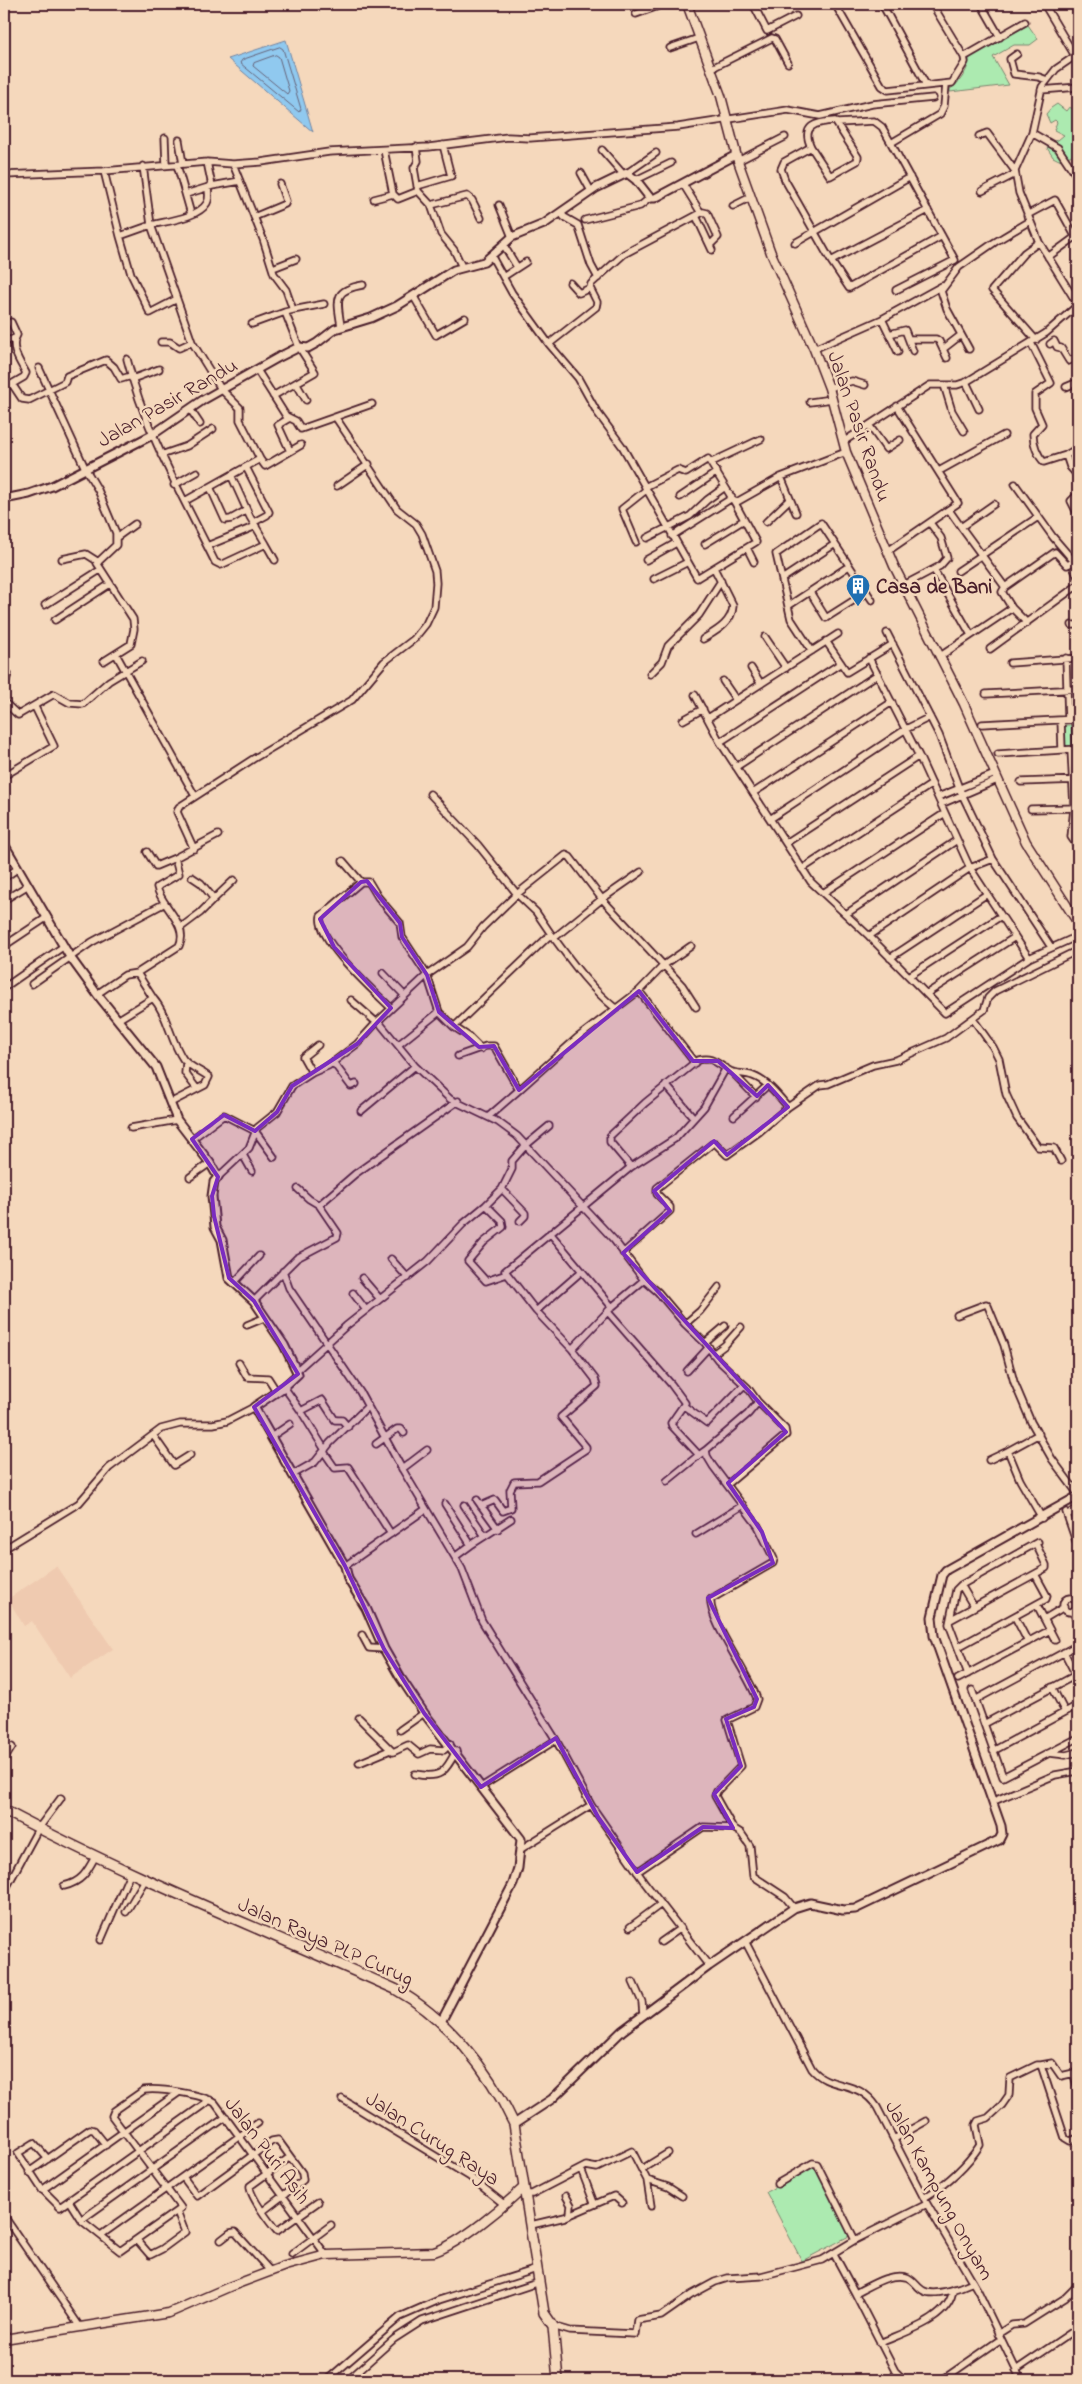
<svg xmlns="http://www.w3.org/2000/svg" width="1082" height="2384" font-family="'Indie Flower',sans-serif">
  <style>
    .built { fill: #efcab0 }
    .green { fill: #aceab0; stroke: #7b846e }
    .water { fill: #90c9ef; stroke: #7485a1 }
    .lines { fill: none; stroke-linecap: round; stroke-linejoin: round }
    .shore { stroke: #666379; stroke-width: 1 }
    .minor-casing { stroke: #4a1f2b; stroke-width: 9 }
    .tertiary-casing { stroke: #4a1f2b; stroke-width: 11 }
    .secondary-casing { stroke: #4a1f2b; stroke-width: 11 }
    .primary-casing { stroke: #4a1f2b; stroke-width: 12 }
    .minor { stroke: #f5d8bc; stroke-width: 5.5 }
    .tertiary { stroke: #f5d8bc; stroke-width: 7 }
    .secondary { stroke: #f5d8bc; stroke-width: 8 }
    .primary { stroke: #f5d8bc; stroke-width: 9 }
    .marked { fill: #7b2cbf; fill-opacity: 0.2; stroke: #7b2cbf; stroke-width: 4; stroke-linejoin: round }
    .labels { text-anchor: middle; stroke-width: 5; stroke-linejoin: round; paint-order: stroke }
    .street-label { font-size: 21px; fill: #4a1f2b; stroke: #f5d8bc }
    .poi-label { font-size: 21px; font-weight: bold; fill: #4a1f2b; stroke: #f5d8bc; text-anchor: start }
  </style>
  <rect width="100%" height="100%" fill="#f5d8bc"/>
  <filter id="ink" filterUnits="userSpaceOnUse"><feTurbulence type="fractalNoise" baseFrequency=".02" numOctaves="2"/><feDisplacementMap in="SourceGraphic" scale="10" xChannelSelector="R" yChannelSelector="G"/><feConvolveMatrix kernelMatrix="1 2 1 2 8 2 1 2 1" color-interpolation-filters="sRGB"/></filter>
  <g filter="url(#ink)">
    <path class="built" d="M56,1566l57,83 -43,29 -38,-57 -8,5 -16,-27z"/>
    <path class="green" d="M1028,25l10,14 -8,6h-16l-21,12 16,28 -59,7v-3c9,-4 20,-22 19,-31z
      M1057,104l9,7 3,-4 9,4v42l-19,7 -6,-3 -6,-9 4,-6 7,-2 6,-5 -10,-5 3,-8 -2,-2 -5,3 -4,-9 5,-6z
      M1064,725h9v21h-9z
      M815,2166l36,69 -49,26 -36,-69z"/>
    <path class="water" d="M286,40l27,92 -85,-73z"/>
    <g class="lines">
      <path class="shore" d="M280,47l3,2 18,60 -2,3 -59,-49 2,-3z
        M276,55l3,2 10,34 -2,3 -34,-28 1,-3z"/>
      <defs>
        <path id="minor" d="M753,4l14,27 29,-15
          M835,4l47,82 6,4 64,-7 13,-21 -1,-5 -32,-53
          M882,4l44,81
          M981,4l19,33
          M1044,4l31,52
          M636,14l28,-10
          M670,48l29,-10
          M1017,54l-7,5 4,15 25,3 8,3
          M1078,54l-22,15 -14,18 -10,46 -17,38 4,22 20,49 39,63
          M964,57l61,-35
          M710,69l62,-31 3,1 13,24
          M1041,90l37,-3
          M838,123l36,-2 8,6 9,16
          M1032,133l26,15 20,30
          M979,136l8,-3 28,38
          M165,138l1,27
          M179,140l4,24
          M811,147c-10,-21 4,-25 24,-26l23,36 -1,4 -27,15 -19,-29 -27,15 -3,7 4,11 46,81 97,-51
          M384,150l9,44
          M602,150l21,24
          M738,161l47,-24
          M207,162l5,24
          M233,164l30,75 11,35 12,16 7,20 -8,2 14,35 16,25 -42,24
          M177,165l14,49
          M104,171l16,65 31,-11 -8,-59
          M581,173l10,18
          M627,173l29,-20
          M4,175l100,-4 103,-9 26,2 28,-2 68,-10 100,-5 79,-10 22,1 148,-11 110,-17 32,6 52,-12 61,-6
          M636,180l35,-17
          M683,184l18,29
          M417,186l34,-10 -8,-31
          M418,191l13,14 10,29 13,16 8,17
          M982,191l33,-17
          M186,194l26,-8 28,-5
          M374,199l19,-5 5,5 20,-8 -4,-23 4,-7 -2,-14
          M431,205l36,-9 5,4 9,18
          M499,205l13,32
          M733,206l18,-9
          M561,212l3,5 14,8 13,40 7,13
          M1027,215l28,-15 20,36
          M696,216l16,34
          M254,217l31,-13 1,-3 -6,-17
          M585,220l55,-14 10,-8
          M120,236l11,38 19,39 27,-14
          M795,243l115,-66
          M503,244l14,23
          M492,257l20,36 37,51 29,34 19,34 25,34 75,132 59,-36 -21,-39
          M1048,257l30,-22
          M831,261l18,27 93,-52
          M273,268l23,-9
          M503,277l23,-15
          M570,283l9,10 11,-5
          M896,290l59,-30 -64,-117 49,-29 4,-8 2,-21
          M414,297l22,38 29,-17
          M293,310l31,-6
          M882,319l16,33
          M11,322l6,13c-8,12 3,27 9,38l-2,4 -12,7 10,15 7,1 36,-18 2,-6 39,-16 8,7 7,12 10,-3
          M252,324l33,-12
          M341,326c-4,-26 -8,-36 22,-41
          M889,334l16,-4 8,21
          M909,339h27l3,2 8,17
          M1036,340l-44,-50 32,-37 15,-11
          M4,342l11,-4
          M161,342h9l9,6 13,-6
          M1031,343l20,40 -16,11v14l7,16 -9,10c0,9 4,21 11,28l22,-7 4,12 8,9
          M549,344l47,-37 1,-5 -7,-14 1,-4 33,-30 79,-42 4,1 11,24 -8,8
          M1050,344l4,-3 3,6 4,1 8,13 9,-4
          M814,349l68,-30 60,-33
          M943,349l18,-14
          M969,349l-22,-40 -6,-18 18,-24 36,-25 35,-21
          M127,359c18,73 55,136 88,203l6,3 45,-21 -16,-27 -19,-42
          M39,368l46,100 13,22 18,43v12l-19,18 36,56 1,10 -3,15 -27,17
          M257,370l29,46 10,5 5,8 71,-25
          M132,379l27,-10
          M966,382l13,27
          M296,383l10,17
          M944,385l8,26 12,20
          M1066,387l12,-5
          M4,388l8,-4
          M829,388l23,-7 13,4
          M810,402l22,-3
          M190,409l10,15
          M288,419l-10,6 12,26
          M869,425l17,24 14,-9
          M1078,437v1
          M843,442l87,-57h27l9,-3 80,-49 32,-28
          M161,455l26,-9 26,-17
          M1066,455l12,-7
          M260,459l5,7 36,-21
          M712,462l49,-23
          M246,467l23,45 -2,3 -13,7
          M939,471l65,-36
          M781,477l15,36
          M1015,484l38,53 24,28
          M174,485l23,-13
          M337,486l32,-22
          M210,487l15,33 6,-1 16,-9
          M645,487l33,-17 8,3 22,-14 27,44 46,-26 65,-25
          M1078,494l-7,7 7,14
          M680,497l37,-25
          M185,501l75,-42 -20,-39v-12l-19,-19 -29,-47 -41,-117c16,-4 47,-7 56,-22 3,-5 1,-11 1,-16
          M994,504l-33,23 44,60 -3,5 10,16
          M949,510l12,17
          M766,522l24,-23
          M672,536l60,-38
          M117,537l18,-13
          M647,538l43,-22 17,-16 18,-13
          M636,542l-14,-33 24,-19
          M266,544l9,16
          M705,544l39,-24
          M207,546l49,-20
          M747,548l7,14
          M888,551l70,-48 -61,-97
          M62,559l24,-5 11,7
          M646,560l30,-17
          M1078,563l-4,6 4,8
          M934,570l37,65
          M958,571l80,-54
          M654,579l34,-17
          M782,579l53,-35
          M904,585l36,-19 7,-8 -6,-20 -11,-15
          M1005,587l50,-35 12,13 7,-3
          M810,592l16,26 41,-26
          M45,605l55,-35
          M788,606l61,-40
          M55,620l55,-36
          M1072,625h6
          M887,633l52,102 20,53 34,71 58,88
          M765,637l21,31
          M703,639c13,-8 29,-16 30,-33l-19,-38
          M826,641l21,31 46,-28
          M990,649l88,-64
          M812,651l-21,-32 -15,-65 45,-31 51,77
          M116,654l79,142
          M939,657l73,-49 15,15
          M869,658l50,98 51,112 59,90
          M1066,658l2,61
          M1010,663l68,-5
          M751,668l10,16
          M650,674l12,-12 6,-16 31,-31 22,-34
          M723,681l13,19
          M4,687l4,-13
          M986,694l92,-5
          M695,695l25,47 91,140 58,54 76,77 84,-55 49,-22
          M4,702l14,13 36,-21 16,9 13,1 26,-23 33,-20
          M708,718l130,-84
          M1075,719l2,30
          M683,720l20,-11
          M1061,720l1,30
          M982,724l96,-5
          M720,742l121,-79
          M1071,750l3,58 -3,29 7,10
          M998,754l80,-5
          M736,767l142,-93
          M4,776l50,-30 -19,-39
          M1021,782l57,-2
          M753,793l139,-91
          M430,794l48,51 39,49 19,18 15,22
          M938,797l57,-23
          M941,804l56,-24
          M1031,809l47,-1
          M770,819l136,-90 24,-12
          M786,843l133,-87
          M194,849l-17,-37 2,-5 74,-48 99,-59 32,-38 30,-23 12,-15 8,-17 2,-24 -1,-12 -13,-37 -6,-10 -19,-15 -61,-91
          M147,852l9,14 19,-8
          M343,861l18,21 -40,34c-6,23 54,76 70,92
          M802,869l130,-85
          M4,878l13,-9
          M361,882h8l9,15 22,26 2,14 25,38 12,37 15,15
          M823,893l122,-80
          M214,899l20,-19
          M4,900l23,-14
          M846,914l111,-74
          M180,928l20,-15 14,-14 -13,-16 -9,-6
          M869,936l101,-68 23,-9
          M554,938l48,-39 39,-27
          M4,946l42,-28
          M890,958l97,-64
          M137,973l16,25
          M383,973l21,22
          M909,976l92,-60
          M32,984l60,-42 73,-39
          M5,987l59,-41
          M639,991l56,72
          M97,994l28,-19 12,-2 42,-27c11,-21 -19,-41 -22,-59l22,-13 -4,-16 43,-23
          M926,994l89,-57
          M351,1000l25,22
          M119,1019l34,-21c15,17 17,42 30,61 4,6 19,13 26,18l-4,8 -35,18
          M973,1019l20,28 6,12 7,35 11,24 21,29 16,1 7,13
          M378,1021l49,-46 40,-28 16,-20 34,-33 49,-39 4,2 32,42 80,86 14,22
          M398,1045l41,-33
          M481,1049l-13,-13 -14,-9 97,-93c20,27 38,53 64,74
          M458,1056l28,-10h8l25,44 58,-52 62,-47 25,-26 27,-19
          M186,1062l-1,11 12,16
          M333,1062l18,24 5,-2
          M732,1072l24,25
          M312,1073l16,-7 29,-22 21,-23 37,45 35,33 48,23 19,14 97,104 30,40 14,12 27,32 20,19 13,17 30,28 10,14 -10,12 -42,36 1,6 6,10 45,60 16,33 -1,4 -7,4 -55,32c-4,19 39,77 46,100l-3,8 -27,13 14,46 -24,25 -2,5 18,32 8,5 9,13 3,30 32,21 9,11
          M666,1085l28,33
          M361,1111l54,-45
          M734,1116l34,-31
          M488,1117l31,-27
          M131,1128l46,-8
          M192,1139l32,-24 31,16 19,26
          M243,1155l9,16
          M631,1167l45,-29 28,-31 22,-39
          M190,1177l20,-14
          M218,1177l31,-29 8,-20 20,-16 15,-26 20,-13 -9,-16 15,-12
          M298,1189l11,10 10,6 36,-31 103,-73
          M502,1189l23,24v3l-5,5
          M486,1205l16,16 1,6 -19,15 -16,19 18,20 21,-7
          M550,1233l62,74
          M623,1253l47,-42v-4l-13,-13v-6l55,-44 3,-1 12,12 32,-23 29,-25
          M391,1259l17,19
          M283,1271l6,17 71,104 41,75 61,102 20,52 74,119
          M582,1271l-46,40 -31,-40 126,-104 -21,-25v-6l35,-33 53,-43c15,-4 19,4 32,11 6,3 15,2 23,5 14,5 25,19 35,31l32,-22 8,-1 45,-19 23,-5 50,-22 38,-28 4,-12 7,-7 83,-41
          M362,1278l18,21
          M234,1283l25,-27
          M353,1293l13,17
          M254,1301l43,-43 40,-21 1,-4 -19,-28
          M536,1311l36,38
          M608,1312l63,72 14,19 -14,20 1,3 27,29 7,-5
          M957,1315l29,-11 2,2 16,39 10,37 17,40 21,37 26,35
          M685,1324l15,-13 19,-24
          M247,1325l17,-7
          M705,1343l20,-17
          M713,1354l12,-9 16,-18
          M239,1363l8,14 21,1 9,14
          M296,1371l50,-45 82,-65 35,-37 23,-19 16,-16 10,-20v-8l13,-15 24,-20
          M687,1371l22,-24
          M284,1387l17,24 21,-11 13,20h7l6,7
          M684,1406l23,17 37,-38
          M301,1411l24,39
          M1039,1434l-31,17 12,29 22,38
          M153,1435l21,30 16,-10
          M271,1437l19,-13
          M376,1444l21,-15h4l3,4
          M324,1452l11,16 13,-1 43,67
          M989,1460l19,-9
          M402,1469l25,-19
          M292,1475l23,-13 15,-19 38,-37
          M667,1481l32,-26
          M728,1484l58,-49 -1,-6 -27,-27
          M477,1500l21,29
          M445,1504l26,41 -15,11
          M464,1505l21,31 -14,9
          M481,1506l14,-6 8,11 8,-3 -1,-18 4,-8 24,-1 48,-32v-2l-25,-30 36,-31 -2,-7 -23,-30 40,-42 32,-27
          M1066,1512l12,35
          M1067,1515l11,-6
          M696,1534l47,-29
          M485,1536l26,-17
          M4,1549l75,-46 30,-35 52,-39 19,-5h33l14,-3 27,-14
          M345,1566l81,-57
          M961,1585l13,22
          M1063 1605a7 7 0 1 1 14 0a7 7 0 1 1-14 0Z
          M1037,1605l18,35
          M1072,1611l6,11
          M1015,1617l13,25
          M1044,1619l20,-12
          M950,1620l96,-52v-3l-10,-21
          M362,1635l7,13 15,1
          M958,1647l88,-48 1,-3 -12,-22
          M1064,1652l14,27
          M968,1674l-19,-50 7,-34 5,-5 77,-43
          M958,1679l92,-49
          M1052,1687l13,25
          M972,1690l31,87 75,-39
          M975,1700l99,-53
          M359,1718l34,34 15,-7 11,9 11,-5 14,1 6,-6
          M984,1724l92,-49
          M400,1730l24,-17
          M993,1751l85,-46
          M1049,1753l17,2 12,-3
          M4,1760l8,-13
          M359,1763l31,-13
          M415,1774c25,5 30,-1 41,-23
          M481,1787l75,-47 35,65
          M994,1801l61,-26 23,-4
          M521,1849l70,-44 54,78 64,83
          M637,1872l66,-45 30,1
          M64,1886c18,-4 23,-14 31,-29
          M4,1892l34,-63 23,-31
          M126,1912l19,-32
          M630,1927l31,-23
          M101,1940l29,-67
          M745,1941l67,128c18,22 46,9 65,38l50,97 51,87 43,89
          M661,1942l20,-14
          M633,1982l9,20 1,13
          M1041,2065l11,-2 9,13 13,-3
          M1078,2071l-4,4 4,14
          M342,2099l128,78 35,28
          M894,2139l32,-18
          M290,2157l-40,29c-1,9 20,37 27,45l41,-29
          M48,2159l-14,-16 -16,10 23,35 19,19 150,-107
          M581,2169l13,34
          M642,2169l26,-16
          M29,2172l61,-43 4,1 12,15
          M183,2177l14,19 75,-55 6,-1 24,33 1,7 -40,31
          M647,2180l21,7 14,9
          M777,2184l36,-21 4,1 38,76
          M42,2190l136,-97
          M526,2194h6l54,-28 11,2 35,-17 15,29 4,26
          M566,2196l5,9 -1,9
          M924,2198c22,-14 42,-31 56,-53l-4,-20 2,-4 10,-3 14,-13 7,-10 1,-17 27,-13h4l24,73 5,3 8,-3
          M69,2201l12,19 145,-103
          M4,2216l76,111
          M81,2220l39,31 61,-43 -69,-92 2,-5 30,-21c16,-2 58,4 71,13l111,152
          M531,2225l34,-8 49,-21 8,7
          M101,2235l157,-112
          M137,2240l13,15 12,-6 23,-17 -8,-21
          M221,2240l9,-7 5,-1 36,40
          M292,2254l39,-29
          M834,2254l21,39c15,-7 33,-20 51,-16 8,2 11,11 18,14 11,6 38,-4 49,-9
          M855,2293l40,78 9,9
          M553,2326l17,5 65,3 2,-14 24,-4 30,-21 24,-13 13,-4 33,-2 61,-16 33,-20 72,-36
          M998,2334l14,-9 12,-1 41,-26 13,-13
          M880,2343c24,-11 70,-23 73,-54
          M1016,2370l62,-42
          M327,2380l73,-63 39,-17 98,-31
          M348,2380l46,-41 28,-18 118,-39
          M942,2380l59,-41"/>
        <path id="tertiary" d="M4,499l25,-5 23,-8 100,-51 51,-35 76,-43 20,-10 9,1 9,-5 18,-14 36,-11 26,-12 57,-36 30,-8 28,-25 32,-13 52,-36 31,-15 9,7 14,18h5l81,-43
          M4,844l66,113 27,37 59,73 21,53 33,43 8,14 -4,5 -2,14 2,20 1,11 7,13 7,38 25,23 30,44 14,29 -14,13 -30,20 91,159 3,13 18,29 18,41 16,28 24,36 97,126 -3,29 -5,16 -72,138
          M514,2124l38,-25 70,-68 87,-65 85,-58 16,-5 33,7 12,-1 144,-69 3,-6 -1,-8 -67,-190 -2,-19 10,-42 4,-5 132,-74"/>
        <path id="secondary" d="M687,4l34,92 17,65 33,92 43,96 15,39 17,64 48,114 70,138 62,138 52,81
          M4,2339l165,-26 60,-26 56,-21 41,-11 108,-3c27,-9 69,-45 90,-65"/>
        <path id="primary" d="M4,1810c127,68 260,120 391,179 52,29 94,81 119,135l30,189 9,13 5,54"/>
      </defs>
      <use href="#minor" class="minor-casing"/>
      <use href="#tertiary" class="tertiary-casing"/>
      <use href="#secondary" class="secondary-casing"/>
      <use href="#primary" class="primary-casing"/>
      <use href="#minor" class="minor"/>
      <use href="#tertiary" class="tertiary"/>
      <use href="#secondary" class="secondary"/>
      <use href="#primary" class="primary"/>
    </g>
  </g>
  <path class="marked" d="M367,881l33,42 2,14 25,38 12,37 40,35 15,-1 25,44 120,-99 54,70h25l39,35 11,-11 20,22 -61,48 -13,-14 -60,50 16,20 -47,42 163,179 -58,51 34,49 11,31 -65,35 49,101 -3,8 -28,12 15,47 -27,28 19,34 -30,-1 -66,45 -39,-55 -42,-79 -75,49 -57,-74 -40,-64 -39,-83 -91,-159 44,-33 -44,-73 -25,-23 -15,-62 -2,-20 6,-19 -26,-38 32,-24 31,16 22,-19 15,-26 65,-42 34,-36 -57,-61 -14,-28 41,-37z"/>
  <defs>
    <symbol id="building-pin" viewBox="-11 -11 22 30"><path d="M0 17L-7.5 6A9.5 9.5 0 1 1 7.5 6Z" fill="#1f6fb2" stroke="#f5d8bc"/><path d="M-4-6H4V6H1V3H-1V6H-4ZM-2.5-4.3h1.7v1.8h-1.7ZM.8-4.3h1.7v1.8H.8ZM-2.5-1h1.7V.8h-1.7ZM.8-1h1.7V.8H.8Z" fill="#fff"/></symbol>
  </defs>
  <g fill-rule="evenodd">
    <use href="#building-pin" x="844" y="572" width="28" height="38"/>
  </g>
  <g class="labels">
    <g class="street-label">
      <text transform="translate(167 402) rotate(-30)" y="7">Jalan Pasir Randu</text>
      <text transform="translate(860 426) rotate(71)" y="7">Jalan Pasir Randu</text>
      <text transform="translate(326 1941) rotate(24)" y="7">Jalan Raya PLP Curug</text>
      <text transform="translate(433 2138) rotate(33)" y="7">Jalan Curug Raya</text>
      <text transform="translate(268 2150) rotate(53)" y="7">Jalan Puri Asih</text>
      <text transform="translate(940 2190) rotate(61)" y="7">Jalan Kampung Onyam</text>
    </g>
    <g class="poi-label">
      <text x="876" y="593">Casa de Bani</text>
    </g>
  </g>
  <rect width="1082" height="2384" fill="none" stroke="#f5d8bc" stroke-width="20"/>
  <rect x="10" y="10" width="1062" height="2364" fill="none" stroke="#4a1f2b" stroke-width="2" filter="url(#ink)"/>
</svg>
